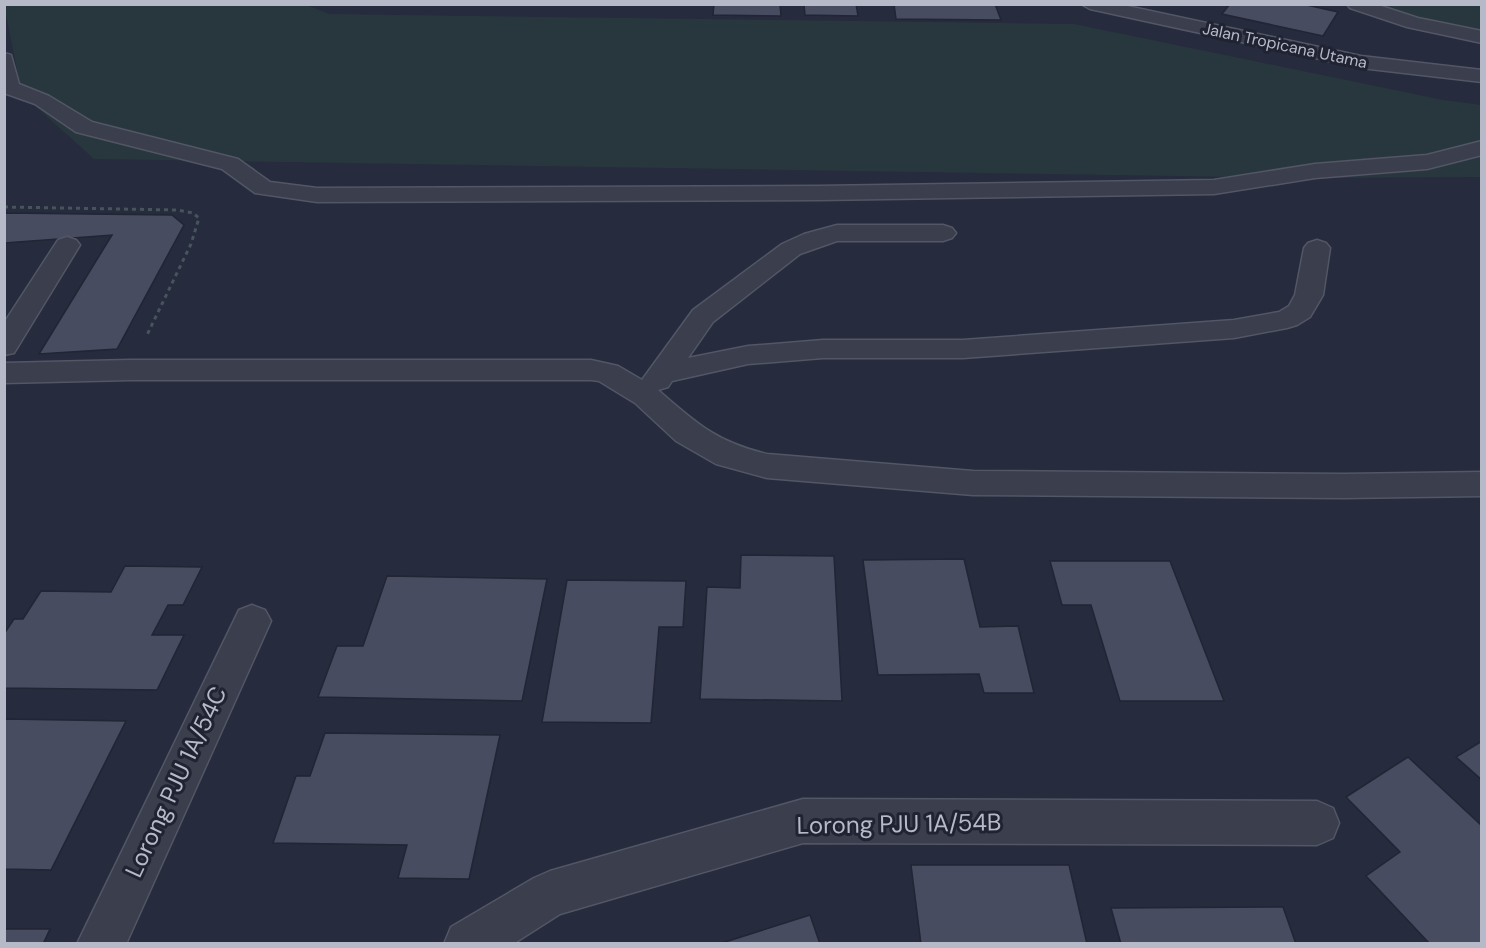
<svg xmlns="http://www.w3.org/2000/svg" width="1486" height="948" font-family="'DM Sans',sans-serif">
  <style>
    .green { fill: #28373e }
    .building { fill: #474c60; stroke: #212534; stroke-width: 1.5 }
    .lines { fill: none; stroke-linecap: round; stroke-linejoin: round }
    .minor-casing { stroke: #525665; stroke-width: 3 }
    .path { stroke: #46545b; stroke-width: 3; stroke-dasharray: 4 4; stroke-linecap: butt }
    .minor { fill: #3a3e4d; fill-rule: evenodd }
    .labels { text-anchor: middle; stroke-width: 6; stroke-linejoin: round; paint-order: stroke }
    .far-street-label { font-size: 16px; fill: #b6b9c8; stroke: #1f2332 }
    .near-street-label { font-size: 24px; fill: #b6b9c8; stroke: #1f2332 }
  </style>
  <rect width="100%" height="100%" fill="#262b3d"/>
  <path class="green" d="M304,4l25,10 745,10 369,76 38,5v72l-182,1 -1205,-19 -72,-65 -18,-89z
    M1362,5h119v24l-94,-17z"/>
  <path class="building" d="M714,4h66l1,12 -68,-1z
    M804,4h52l2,12 -53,-1z
    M894,4h101l6,16 -105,-1z
    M1230,4h72l36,8 -15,24 -101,-22z
    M4,213l168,2 12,10 -67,124 -78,5 73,-119 -108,8z
    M741,555l93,1 8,145 -142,-2 7,-112 33,1z
    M964,559l16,68 38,-1 16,67h-50l-5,-19 -101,1 -15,-115z
    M1050,561h120l54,140h-104l-29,-96h-29z
    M125,566l77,1 -19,38h-15l-16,30h32l-27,55 -153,-2v-54l10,-15h9l18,-28 70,1z
    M387,576l160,3 -25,122 -204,-4 19,-51h26z
    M567,580l119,1 -3,46h-24l-8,96 -109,-1z
    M4,719l122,2 -75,149 -47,-1z
    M325,733l175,2 -31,144 -71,-1 9,-33 -134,-2 23,-67h14z
    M1482,741v39l-26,-23z
    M1408,757l74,69v118h-52l-64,-68 34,-24 -54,-55z
    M911,865h158l18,79h-166z
    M1283,907l13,37h-175l-10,-36z
    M810,915l10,29h-101z
    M4,929h46l-7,15h-39z"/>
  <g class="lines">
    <defs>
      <path id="minor" d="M1081,4h37l243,52 121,14v12l-121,-14 -271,-59z
        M1347,4h28l43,14 64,13v12l-75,-16 -57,-19z
        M4,53l7,2 8,29 30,12 43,26 146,37 32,23 47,6 502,-2 395,-6 101,-16 112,-9 55,-14v14l-55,14 -112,9 -101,16 -395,6 -502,2 -62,-9 -33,-24 -146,-37 -41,-28 -31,-11z
        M837,225h106l9,3 4,5 -4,5 -9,3h-106l-37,13 -87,68 -25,36 60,-12 75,-6h140l271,-20 45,-8 10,-6 6,-11 9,-47 4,-5 9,-3 9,3 4,5 -7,47 -13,22 -13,8 -10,3 -53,10 -271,20h-140l-75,6 -76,17 -4,6 -10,3c38,33 58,52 109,64l206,17 371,3 138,-2v24l-138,2 -371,-3 -206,-17 -51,-14 -40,-23 -41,-38 -36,-22 -8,-1h-461l-126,3v-20l126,-3h461l27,6 24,14 51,-70 89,-66 22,-10z
        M67,237l9,3 4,5 -66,108 -10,2v-32l54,-83z
        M252,605l13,5 6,11 -145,323h-49l162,-334z
        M803,799l514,2 16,7 6,15 -6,15 -16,7 -514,-2 -243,71 -47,30h-69l7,-17 83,-49 16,-7z"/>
    </defs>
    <use href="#minor" class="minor-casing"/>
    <path class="path" d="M4,207l173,3 16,3 6,5 -8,26 -45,93"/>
    <use href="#minor" class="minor"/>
  </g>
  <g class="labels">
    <g class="far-street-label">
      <text transform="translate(1285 45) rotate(12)" y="6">Jalan Tropicana Utama</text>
    </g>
    <g class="near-street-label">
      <text transform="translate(176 782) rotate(-65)" y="8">Lorong PJU 1A/54C</text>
      <text transform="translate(899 824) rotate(-1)" y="8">Lorong PJU 1A/54B</text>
    </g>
  </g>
  <rect width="1486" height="948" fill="none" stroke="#b6b9c8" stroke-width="12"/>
</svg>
